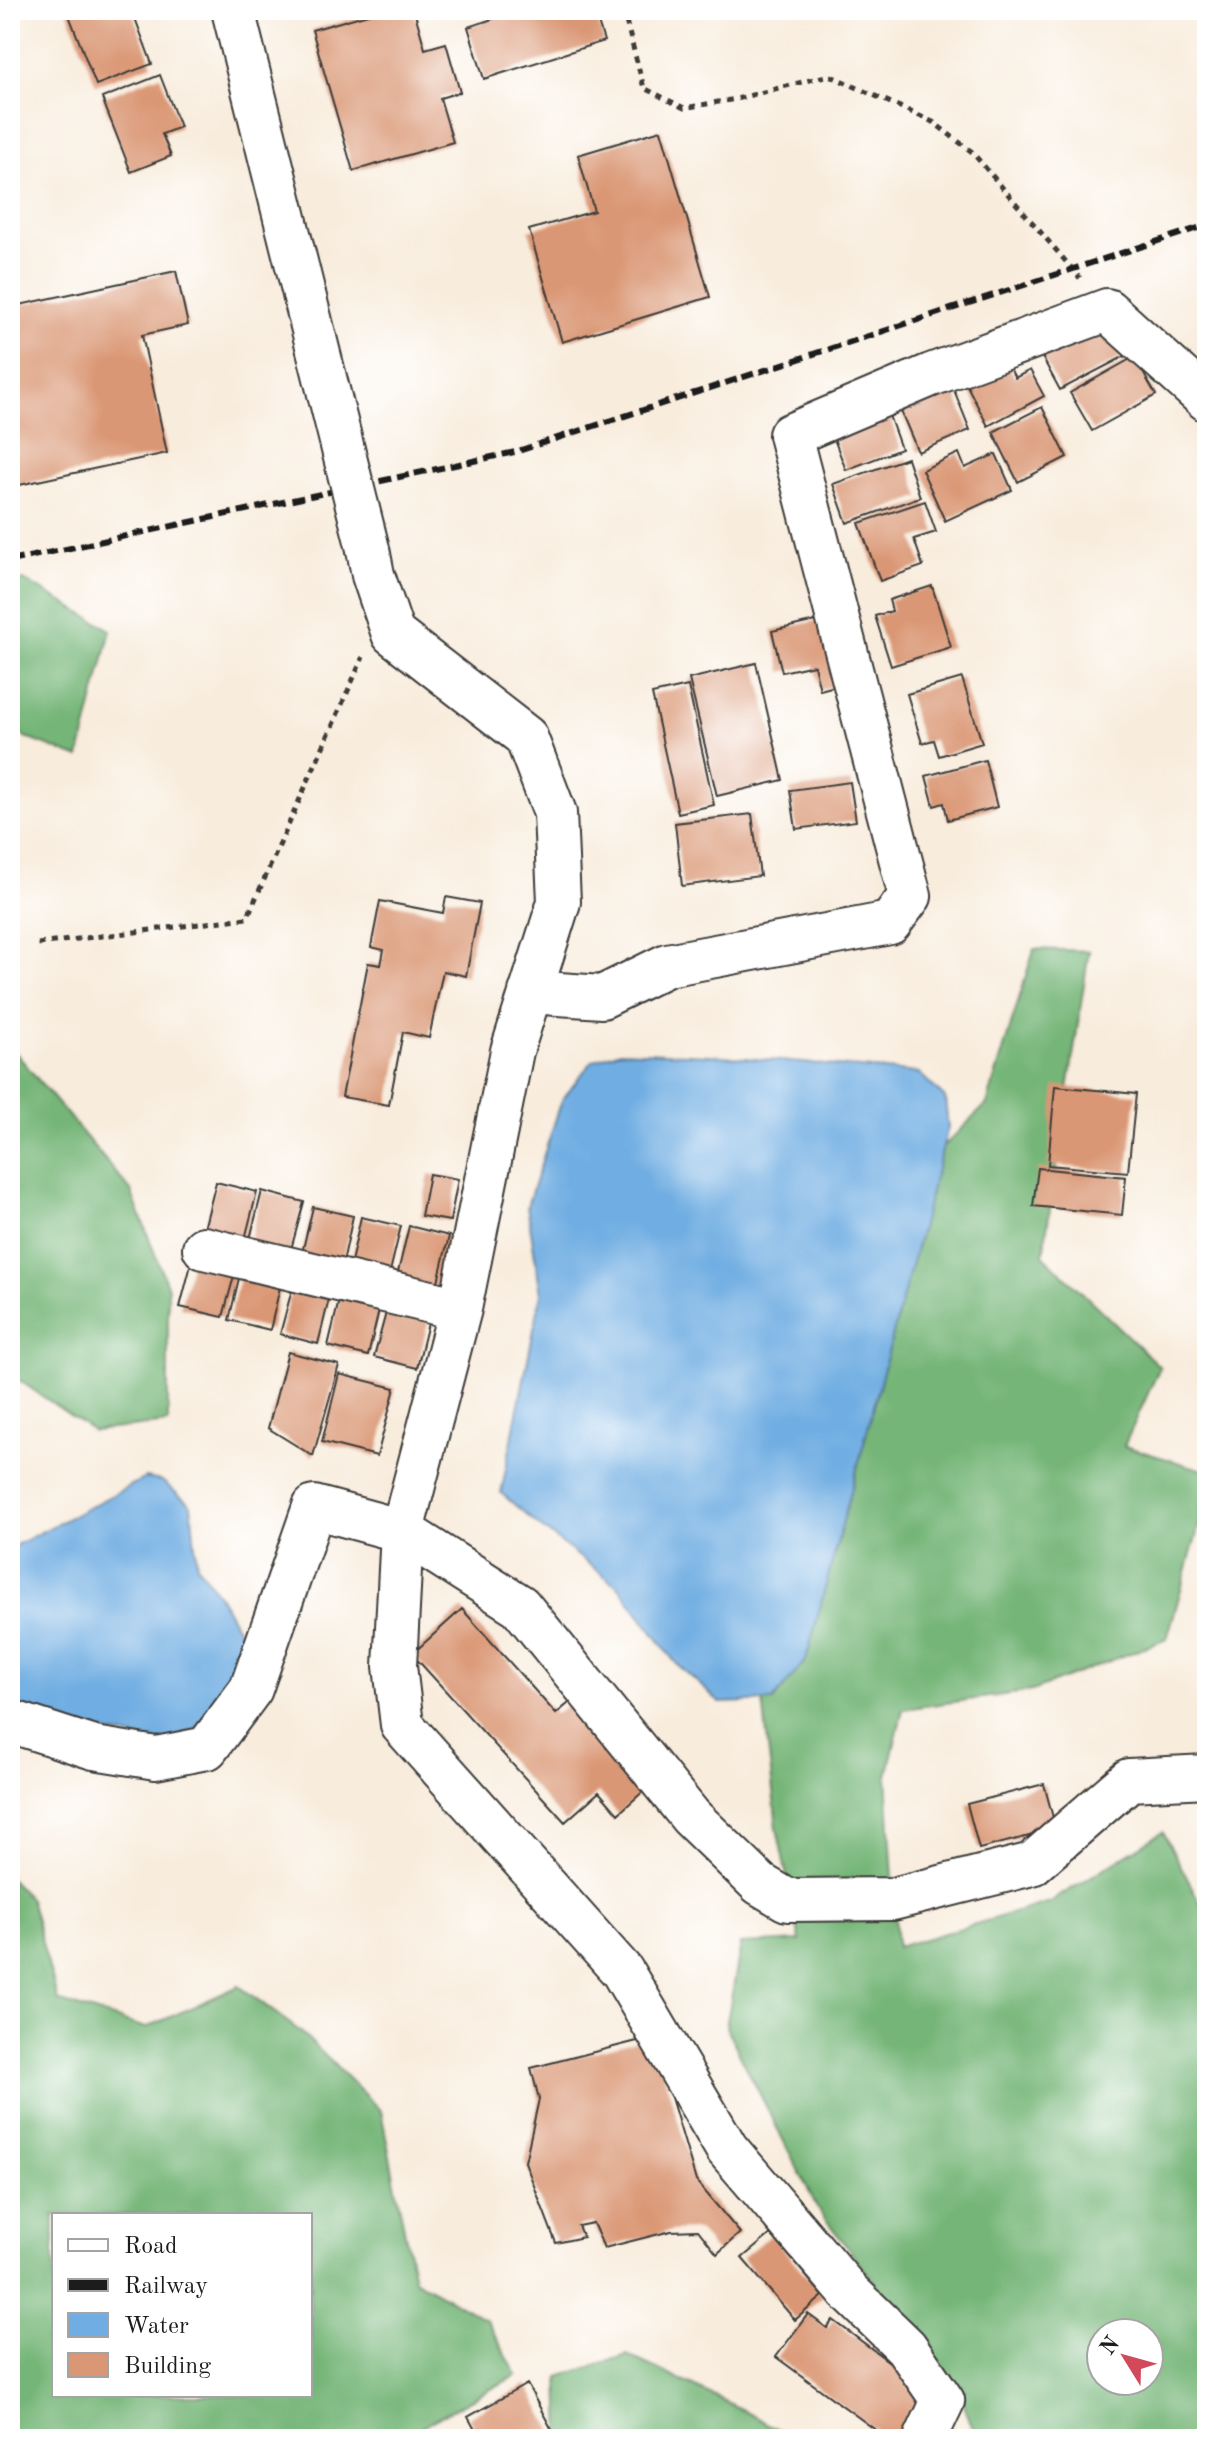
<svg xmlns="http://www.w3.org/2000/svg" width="1217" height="2449" font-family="'Old Standard TT',serif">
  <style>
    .forest { fill: #74b577; stroke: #48684a; stroke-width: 2; fill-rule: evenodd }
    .water { fill: #70ade2; stroke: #46647f; stroke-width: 2 }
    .building { fill: #da9775 }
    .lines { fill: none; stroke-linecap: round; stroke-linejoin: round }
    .minor-casing { stroke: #3d3b39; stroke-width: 46 }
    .path { stroke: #3d3b39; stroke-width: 5; stroke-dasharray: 6 6; stroke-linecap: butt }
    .minor { stroke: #fff; stroke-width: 42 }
    .rail { stroke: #1c1c1c; stroke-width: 6; stroke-dasharray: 12 6; stroke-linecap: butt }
    .minor-bridge-casing { stroke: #3d3b39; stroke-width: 46; stroke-linecap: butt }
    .minor-bridge { stroke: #fff; stroke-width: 42 }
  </style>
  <rect width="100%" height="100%" fill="#fff"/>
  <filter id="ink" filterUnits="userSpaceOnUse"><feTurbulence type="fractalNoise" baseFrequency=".0125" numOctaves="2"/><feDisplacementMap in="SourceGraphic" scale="16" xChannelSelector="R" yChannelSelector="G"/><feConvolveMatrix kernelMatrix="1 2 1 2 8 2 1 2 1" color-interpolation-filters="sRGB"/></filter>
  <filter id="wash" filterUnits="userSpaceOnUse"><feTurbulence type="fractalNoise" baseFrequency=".006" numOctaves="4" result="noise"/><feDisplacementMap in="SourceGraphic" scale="32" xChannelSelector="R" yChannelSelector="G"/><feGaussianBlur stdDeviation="1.8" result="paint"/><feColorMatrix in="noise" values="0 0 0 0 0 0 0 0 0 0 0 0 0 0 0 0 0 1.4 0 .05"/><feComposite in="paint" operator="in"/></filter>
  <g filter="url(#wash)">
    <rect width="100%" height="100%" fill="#f8ecdc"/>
    <path class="forest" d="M24,580l87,50 -32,128 -54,-21 -15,-12v-143z
      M1034,949l55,2 -46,304 117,112 -36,79 83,25v27l-40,141 -135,52 -129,18 -16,67 10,171 153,-45 113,-70 44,84v523h-230l-20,-52 -138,-176 -93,-184 15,-83 59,-3 -23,-113 -18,-164 155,-489 73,-71zM1101,2333h48v48h-48z
      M10,1046l121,145 37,97v135l-75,8 -83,-57z
      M10,1878l20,21 28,102 88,27 93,-42 62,46 80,79 33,168 73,41 30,55 -95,51 6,13h-418zM310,2215v180h-256v-180z
      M627,2355l104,49 65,35h-235l-2,-62z"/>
    <path class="water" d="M620,1051l91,4 208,18 26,25 3,30 -142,532 -33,41 -53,2 -45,-41 -56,-75 -75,-57 -43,-37 40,-199 -14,-88 35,-106 30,-39z
      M145,1478l17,3 29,24 6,60 24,34 25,45 -16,35 -30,46 -30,18 -160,-26v-169z"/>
    <g id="blocks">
      <path class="building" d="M67,10h65l20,54 -56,21z
        M382,10h32l11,39 21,-6 14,49 -20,6 13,44 -100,29 -41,-141z
        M521,10h73l10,31 -120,38 -16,-52z
        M160,75l20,52 -18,7 9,22 -40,16 -29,-74z
        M661,130l49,167 -148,45 -33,-112 65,-19 -16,-56z
        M176,271l12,54 -46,10 25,118 -157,34v-180z
        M1107,317l22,37 -69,36 -24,-44z
        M1004,357l11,21 15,-8 14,26 -56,30 -25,-48z
        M1134,357l22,38 -64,36 -22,-38z
        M950,380l20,50 -52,22 -21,-50z
        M1042,407l25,50 -49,25 -25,-50z
        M887,410l14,39 -55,21 -15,-39z
        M959,453l6,15 31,-14 16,36 -67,31 -23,-51z
        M907,458l13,39 -73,26 -14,-39z
        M925,501l11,31 -22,7 9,27 -43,15 -21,-58z
        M932,586l19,61 -60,19 -16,-50 17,-5 -3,-11z
        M824,619l15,66 -19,5 -6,-25 -32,7 -10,-41z
        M756,663l27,117 -66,16 -28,-117z
        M962,678l20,65 -43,13 -5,-16 -12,3 -15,-49z
        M688,686l26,119 -36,8 -26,-119z
        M985,760l12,47 -49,13 -4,-17 -10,3 -8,-30z
        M850,782l6,39 -60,8 -6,-39z
        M752,814l8,62 -78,10 -7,-63z
        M446,897l34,6 -14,73 -23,-5 -14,67 -26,-6 -14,73 -47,-8 26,-134 13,2 3,-15 -13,-3 9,-46 63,12z
        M1055,1086l81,8 -8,78 -80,-7z
        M1038,1168l88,9 -4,38 -89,-9z
        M429,1174l29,5 -8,42 -29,-5z
        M216,1182l41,10 -13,51 -41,-10z
        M262,1191l42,11 -14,51 -41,-10z
        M313,1207l40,9 -11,51 -41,-10z
        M361,1217l40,9 -13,54 -39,-9z
        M409,1226l40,10 -13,54 -40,-9z
        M193,1257l43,11 -13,49 -43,-10z
        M240,1274l41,9 -11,47 -41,-10z
        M293,1286l37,9 -12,49 -38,-10z
        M340,1296l40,10 -12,50 -40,-10z
        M387,1309l42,10 -12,49 -43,-11z
        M288,1352l51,13 -26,91 -45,-28z
        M339,1374l56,14 -18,68 -55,-14z
        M462,1609l94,105 20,-17 71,91 -29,26 -19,-22 -34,30 -153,-168z
        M1044,1784l12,45 -77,20 -12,-45z
        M653,2037l43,144 44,52 -23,21 -19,-24 -27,1 -67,17 -11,-25 -15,3 5,11 -27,6 -31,-81 14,-63 -8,-31z
        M771,2234l52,62 -28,24 -53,-62z
        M808,2314l19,14 6,-8 102,76 -31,43h-16l-112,-82z
        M527,2384l30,55h-77l-12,-22z"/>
    </g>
  </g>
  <g filter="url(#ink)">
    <use href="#blocks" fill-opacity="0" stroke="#3d3b39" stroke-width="2"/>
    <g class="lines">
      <defs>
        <path id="minor" d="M233,10l71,284
          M368,549l5,26 20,59 133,103 29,76 4,89 -47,149 -52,258 -58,222 -7,135 7,59 220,246 105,178 122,143 57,55 37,54 -18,38
          M530,992l72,5 65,-32 223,-42 20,-27 -120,-461 141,-60 176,-65 100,90
          M204,1248l256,61
          M10,1721l84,27 62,10 51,-10 44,-59 63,-182 88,24 118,75 171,211 69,67 27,16 106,-1 139,-35 97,-84 78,-4"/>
      </defs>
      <use href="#minor" class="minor-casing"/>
      <path class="path" d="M623,10l21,78 40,20 52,-9 93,-24 104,47 38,29 109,127
        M38,944l209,-26 116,-261"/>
      <use href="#minor" class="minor"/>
      <path class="rail" d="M10,561l505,-109 692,-227"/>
      <defs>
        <path id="minor-bridge" d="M304,294l64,255"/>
      </defs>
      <use href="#minor-bridge" class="minor-bridge-casing"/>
      <use href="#minor-bridge" class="minor-bridge"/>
    </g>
  </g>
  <rect width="1217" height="2449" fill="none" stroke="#fff" stroke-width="40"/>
  <rect x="52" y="2213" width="260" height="184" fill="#ffffff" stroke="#a4a4a4" stroke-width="2"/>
  <rect x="68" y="2239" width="40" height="12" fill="#ffffff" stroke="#a4a4a4" stroke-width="2"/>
  <text x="124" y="2253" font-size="24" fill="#1c1c1c">Road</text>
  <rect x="68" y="2279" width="40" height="12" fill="#1c1c1c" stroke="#a4a4a4" stroke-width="2"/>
  <text x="124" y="2293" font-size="24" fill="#1c1c1c">Railway</text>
  <rect x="68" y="2313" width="40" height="24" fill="#70ade2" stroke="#a4a4a4" stroke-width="2"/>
  <text x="124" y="2333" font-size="24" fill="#1c1c1c">Water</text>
  <rect x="68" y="2353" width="40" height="24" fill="#da9775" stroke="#a4a4a4" stroke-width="2"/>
  <text x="124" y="2373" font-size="24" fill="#1c1c1c">Building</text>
  <g transform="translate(1125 2357) rotate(307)"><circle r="38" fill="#ffffff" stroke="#a4a4a4" stroke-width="2"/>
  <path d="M0-6L14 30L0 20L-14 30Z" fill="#d1495b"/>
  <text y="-12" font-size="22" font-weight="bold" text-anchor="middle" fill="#1c1c1c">N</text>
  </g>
</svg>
